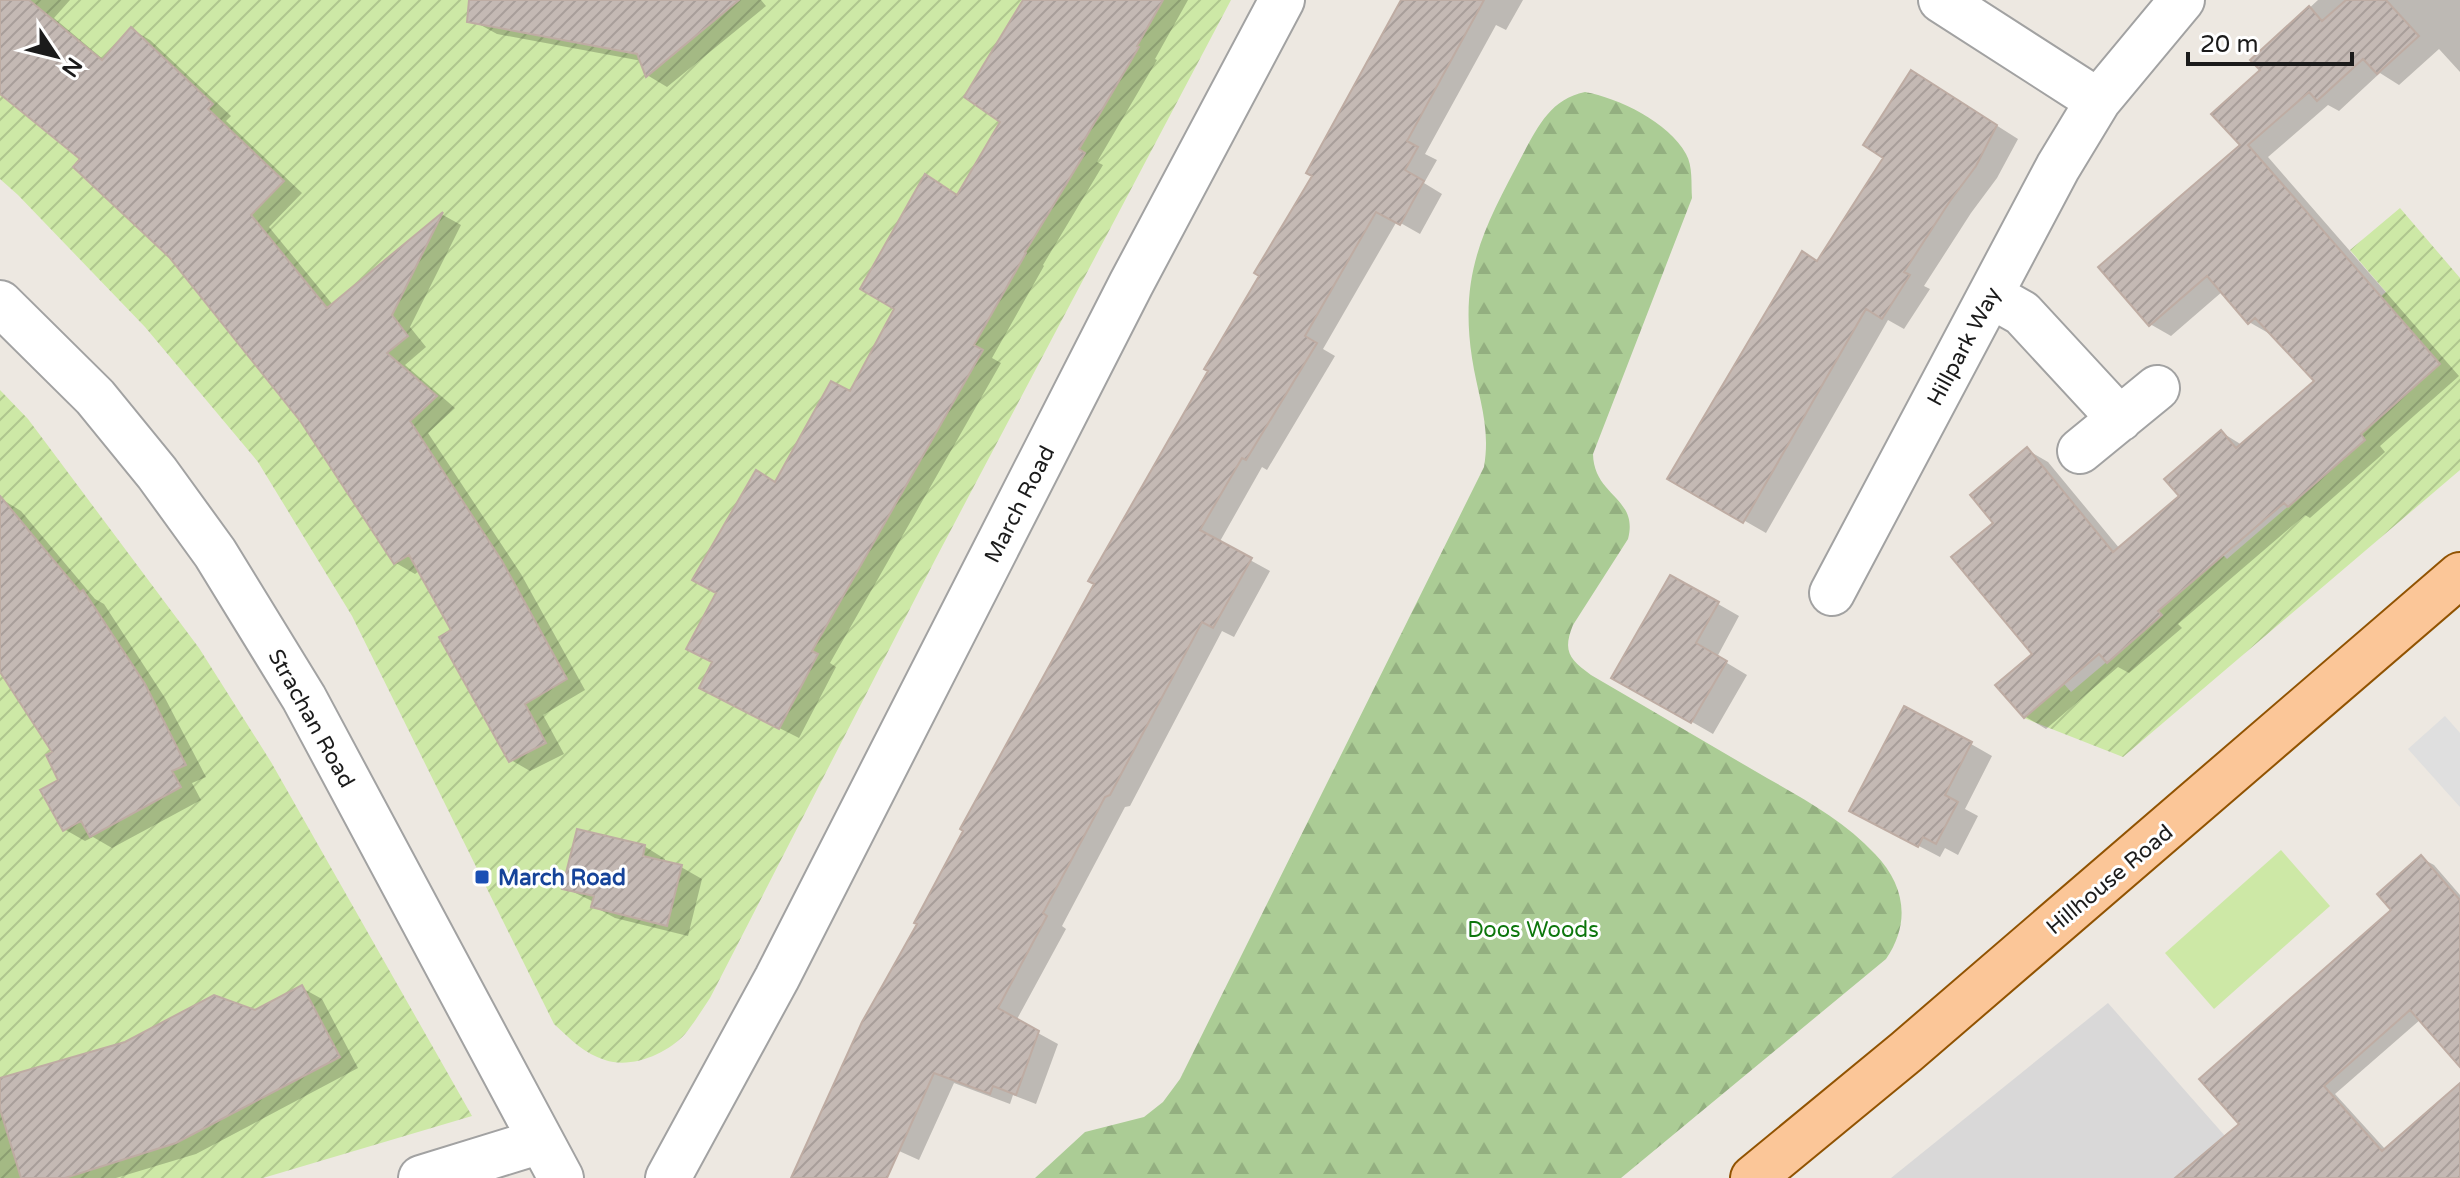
<svg xmlns="http://www.w3.org/2000/svg" width="2460" height="1178" font-family="'Varela Round',sans-serif">
  <style>
    .residential { fill: #d9d8d8 }
    .grass { fill: #cde8a6 }
    .forest { fill: url(#forest-firs) }
    .garden { fill: url(#garden-furrows) }
    .parking { fill: #dfdfdf }
    .shadow { fill: #0003 }
    .building { fill: url(#building-hatch); stroke: #beaca3; stroke-width: 2 }
    .lines { fill: none; stroke-linecap: round; stroke-linejoin: round }
    .street-casing { stroke: #a2a2a2; stroke-width: 48 }
    .primary-casing { stroke: #915302; stroke-width: 48 }
    .street { stroke: #fff; stroke-width: 44 }
    .primary { stroke: #fbc698; stroke-width: 44 }
    .transit-dot { fill: #1a4fb4; stroke: #fff; stroke-width: 3 }
    .labels { text-anchor: middle; stroke-width: 6; stroke-linejoin: round; paint-order: stroke }
    .street-label { font-size: 22px; fill: #1b1b1b; stroke: #fff }
    .transit-label { font-size: 22px; font-weight: bold; fill: #164399; stroke: #fff; text-anchor: start }
    .park-label { font-size: 22px; fill: #0d760c; stroke: #fff }
  </style>
  <defs>
    <pattern id="forest-firs" width="22" height="20" patternUnits="userSpaceOnUse" patternTransform="scale(2)"><rect width="22" height="20" fill="#abcc95"/><path d="M5 1l3.5 6h-7zM16 11l3.5 6h-7z" fill="#93af80"/></pattern>
    <pattern id="garden-furrows" width="10" height="10" patternUnits="userSpaceOnUse" patternTransform="scale(2)"><rect width="10" height="10" fill="#cde8a6"/><path d="M-1 1l2-2M0 10L10 0M9 11l2-2" fill="none" stroke="#afc68e"/></pattern>
    <pattern id="building-hatch" width="6" height="6" patternUnits="userSpaceOnUse" patternTransform="scale(2)"><rect width="6" height="6" fill="#c4b9b4"/><path d="M-1 1l2-2M0 6l6-6M5 7l2-2" fill="none" stroke="#a89e9a"/></pattern>
  </defs>
  <rect width="100%" height="100%" fill="#ede8e1"/>
  <path class="residential" d="M2108,1003l154,175h-371z"/>
  <path class="grass" d="M2281,850l49,56 -116,103 -49,-56z"/>
  <path class="forest" d="M1585,92c33,6 84,30 101,62 7,12 5,30 6,44l-99,256c1,43 46,43 35,85l-55,86c-11,27 -3,34 18,50 55,32 109,64 164,96 41,24 87,47 120,83 30,31 36,69 11,105l-265,219h-586l50,-46 59,-15 19,-15 17,-23 304,-612c7,-41 -6,-70 -12,-109 -13,-86 12,-130 51,-204 15,-28 28,-55 62,-62z"/>
  <path class="garden" d="M0,0h1231l-296,560 -225,438c-8,12 -16,25 -25,36 -18,20 -54,35 -80,26 -20,-6 -35,-21 -51,-36l-202,-408 -94,-154 -113,-135 -127,-132 -18,-16z
    M2400,208l60,70v192l-337,287 -99,-39 40,-34 7,8 91,-77 -4,-4 65,-56 4,4 138,-119 -4,-6 78,-70 -50,-58 -11,-7 8,-7 -36,-42z
    M0,390l28,29 171,229 72,114 201,354 -209,62h-263z"/>
  <path class="parking" d="M2445,716l15,17v74l-52,-58z"/>
  <path class="shadow" d="M0,0h70l-16,18 50,42 27,-31 19,11 81,76 -5,5 76,72 -33,34 64,78 110,-90 18,10 -51,102 16,20 -21,18 50,43 -27,25 93,141 64,116 -42,25 21,39 -34,17 -19,-11 -58,-129 -33,-61 -5,4 -19,-11 -93,-142 -133,-165 -87,-97 -83,-68z
    M482,0h279l5,6 -99,81 -20,-12 -5,-14 -145,-27 -20,-11z
    M1026,0h162l-33,59 2,1 -60,102 6,3 -60,100 1,1 -52,92 9,5 -171,300 6,4 -37,71 -79,-40 -6,-35 62,-179 75,-90 152,-273z
    M1403,0h120l-17,30 -10,-5 -71,129 12,6 -13,23 18,11 -22,40 -23,-13 -74,128 12,7 -68,114 -5,-3 -43,76 51,28 -36,66 -12,-6 -92,175 -5,1 -63,119 4,3 -50,92 42,23 -22,60 -23,-9 -3,9 -56,-21 -35,77 -31,-14 -3,32h-85l120,-255 342,-648z
    M2318,0h142v72l-21,-23 -40,36 -19,-12 -41,38 -11,-6 -60,52 191,219 -79,70 5,6 -75,66 -5,-3 -127,109 4,4 -53,45 -11,-6 -72,62 -20,-12 -28,-32 37,-31 -39,-131 31,-73 21,12 72,87 62,-53 39,-64 21,13 75,-64 -47,-47 -21,-12 -26,-31 -52,45 -21,-12 93,-178 20,-76 -10,-10z
    M1933,85l85,54 -21,39 -26,35 -47,73 6,3 -26,40 -16,-9 -122,213 -96,-55 148,-215z
    M0,498l21,13 74,88 9,5 61,94 41,79 -14,6 9,17 -89,48 -19,-11 -8,4 -21,-12 -3,-49 -6,-28 -55,-83z
    M1671,577l68,39 -22,41 30,18 -34,59 -99,-57z
    M1971,744l21,12 -27,53 13,7 -20,39 -13,-7 -5,9 -67,-35z
    M644,846l21,13v4l16,4 21,12 -14,57 -73,-18 -22,-12 1,-4 -29,-14z
    M2421,858l13,7 26,30v169l-39,-45 -86,75 51,56 74,-64v92h-282l64,-53 152,-215z
    M302,988l20,11 36,69 -162,86 -80,24h-116v-98l255,-68z"/>
  <path class="building" d="M0,0h29l73,60 29,-33 82,77 -5,5 76,72 -33,34 76,93 116,-96 -51,103 16,21 -21,17 50,43 -27,25 92,140 65,118 -42,25 21,39 -37,19 -70,-125 12,-7 -42,-75 -15,9 -93,-142 -132,-165 -96,-90 7,-8 -80,-65z
    M469,0h270l-93,77 -9,-23 -170,-32z
    M1023,0h140l-26,46 2,1 -60,102 6,4 -60,99 1,1 -52,92 9,5 -171,301 6,3 -39,75 -80,-41 13,-26 -26,-13 30,-56 -24,-13 64,-110 19,12 56,-101 19,10 44,-82 -34,-20 65,-115 32,21 43,-73 -36,-25z
    M1401,0h83l-77,141 11,6 -13,23 19,11 -24,44 -24,-13 -71,124 12,7 -71,117 -4,-2 -42,72 52,28 -39,70 -11,-6 -92,173 -5,2 -62,116 4,3 -49,92 41,23 -23,64 -23,-9 -3,8 -56,-21 -47,105h-96l71,-156 55,-98 -3,-1 49,-92 -3,-2 134,-245 -6,-3 120,-210 -4,-2 55,-93 -5,-3 58,-97 -6,-3z
    M2346,0h40l33,36 -42,38 -14,-15 -46,42 -8,-9 -61,53 192,219 -79,70 4,6 -77,67 -4,-4 -126,108 4,4 -55,48 -8,-9 -75,64 -29,-33 37,-31 -81,-97 42,-34 -23,-28 57,-48 86,105 66,-56 -15,-17 57,-49 15,18 78,-67 -59,-63 -7,6 -41,-48 -58,50 -51,-59 142,-122 -29,-31 49,-44 -10,-10 59,-54 13,15z
    M1911,70l86,55 -21,41 -26,35 -46,71 6,3 -28,44 -16,-10 -123,214 -76,-44 135,-228 15,10 66,-103 -20,-13z
    M0,496l80,96 3,-2 62,94 41,81 -14,6 9,16 -91,50 -9,-16 -18,10 -23,-41 18,-10 -12,-25 6,-3 -52,-80z
    M1670,575l49,27 -23,41 31,18 -36,62 -80,-45z
    M1904,706l68,36 -27,53 13,7 -22,42 -13,-7 -5,10 -69,-36z
    M577,829l68,16 -2,11 39,9 -15,61 -76,-19 3,-11 -32,-7z
    M2421,855l39,45v167l-50,-57 -86,76 58,65 78,-68v95h-285l64,-54 -40,-45 192,-169 -14,-16z
    M302,985l38,72 -164,86 -111,35h-44l-21,-69v-31l125,-36 89,-47 41,15z"/>
  <g class="lines">
    <defs>
      <path id="street" d="M1941,0l157,101
        M1990,295l32,18 98,106
        M0,303l95,94 62,76 58,80 89,145 257,480
        M2080,451l77,-63
        M1832,593l226,-426 40,-66 84,-101
        M421,1178l120,-37
        M668,1178l109,-200 354,-694 151,-284"/>
      <path id="primary" d="M1753,1178l153,-126 554,-477"/>
    </defs>
    <use href="#street" class="street-casing"/>
    <use href="#primary" class="primary-casing"/>
    <use href="#street" class="street"/>
    <use href="#primary" class="primary"/>
  </g>
  <rect class="transit-dot" x="474" y="869" width="16" height="16" rx="4"/>
  <g class="labels">
    <g class="street-label">
      <text transform="translate(1963 346) rotate(-62)" y="8">Hillpark Way</text>
      <text transform="translate(1019 504) rotate(-63)" y="8">March Road</text>
      <text transform="translate(312 718) rotate(61)" y="8">Strachan Road</text>
      <text transform="translate(2109 879) rotate(-40)" y="8">Hillhouse Road</text>
    </g>
    <g class="transit-label">
      <text x="498" y="885">March Road</text>
    </g>
    <g class="park-label">
      <text x="1533" y="937">Doos Woods</text>
    </g>
  </g>
  <g transform="translate(56 56) rotate(125)" stroke="#ffffff" stroke-width="6" paint-order="stroke">
  <path d="M0-6L14 30L0 20L-14 30Z" fill="#1b1b1b"/>
  <text y="-12" font-size="22" font-weight="bold" text-anchor="middle" fill="#1b1b1b">N</text>
  </g>
  <path d="M2188 52v12h164v-12" fill="none" stroke="#1b1b1b" stroke-width="4"/>
  <text x="2200" y="52" font-size="24" fill="#1b1b1b" stroke="#ffffff" stroke-width="6" paint-order="stroke">20 m</text>
</svg>
